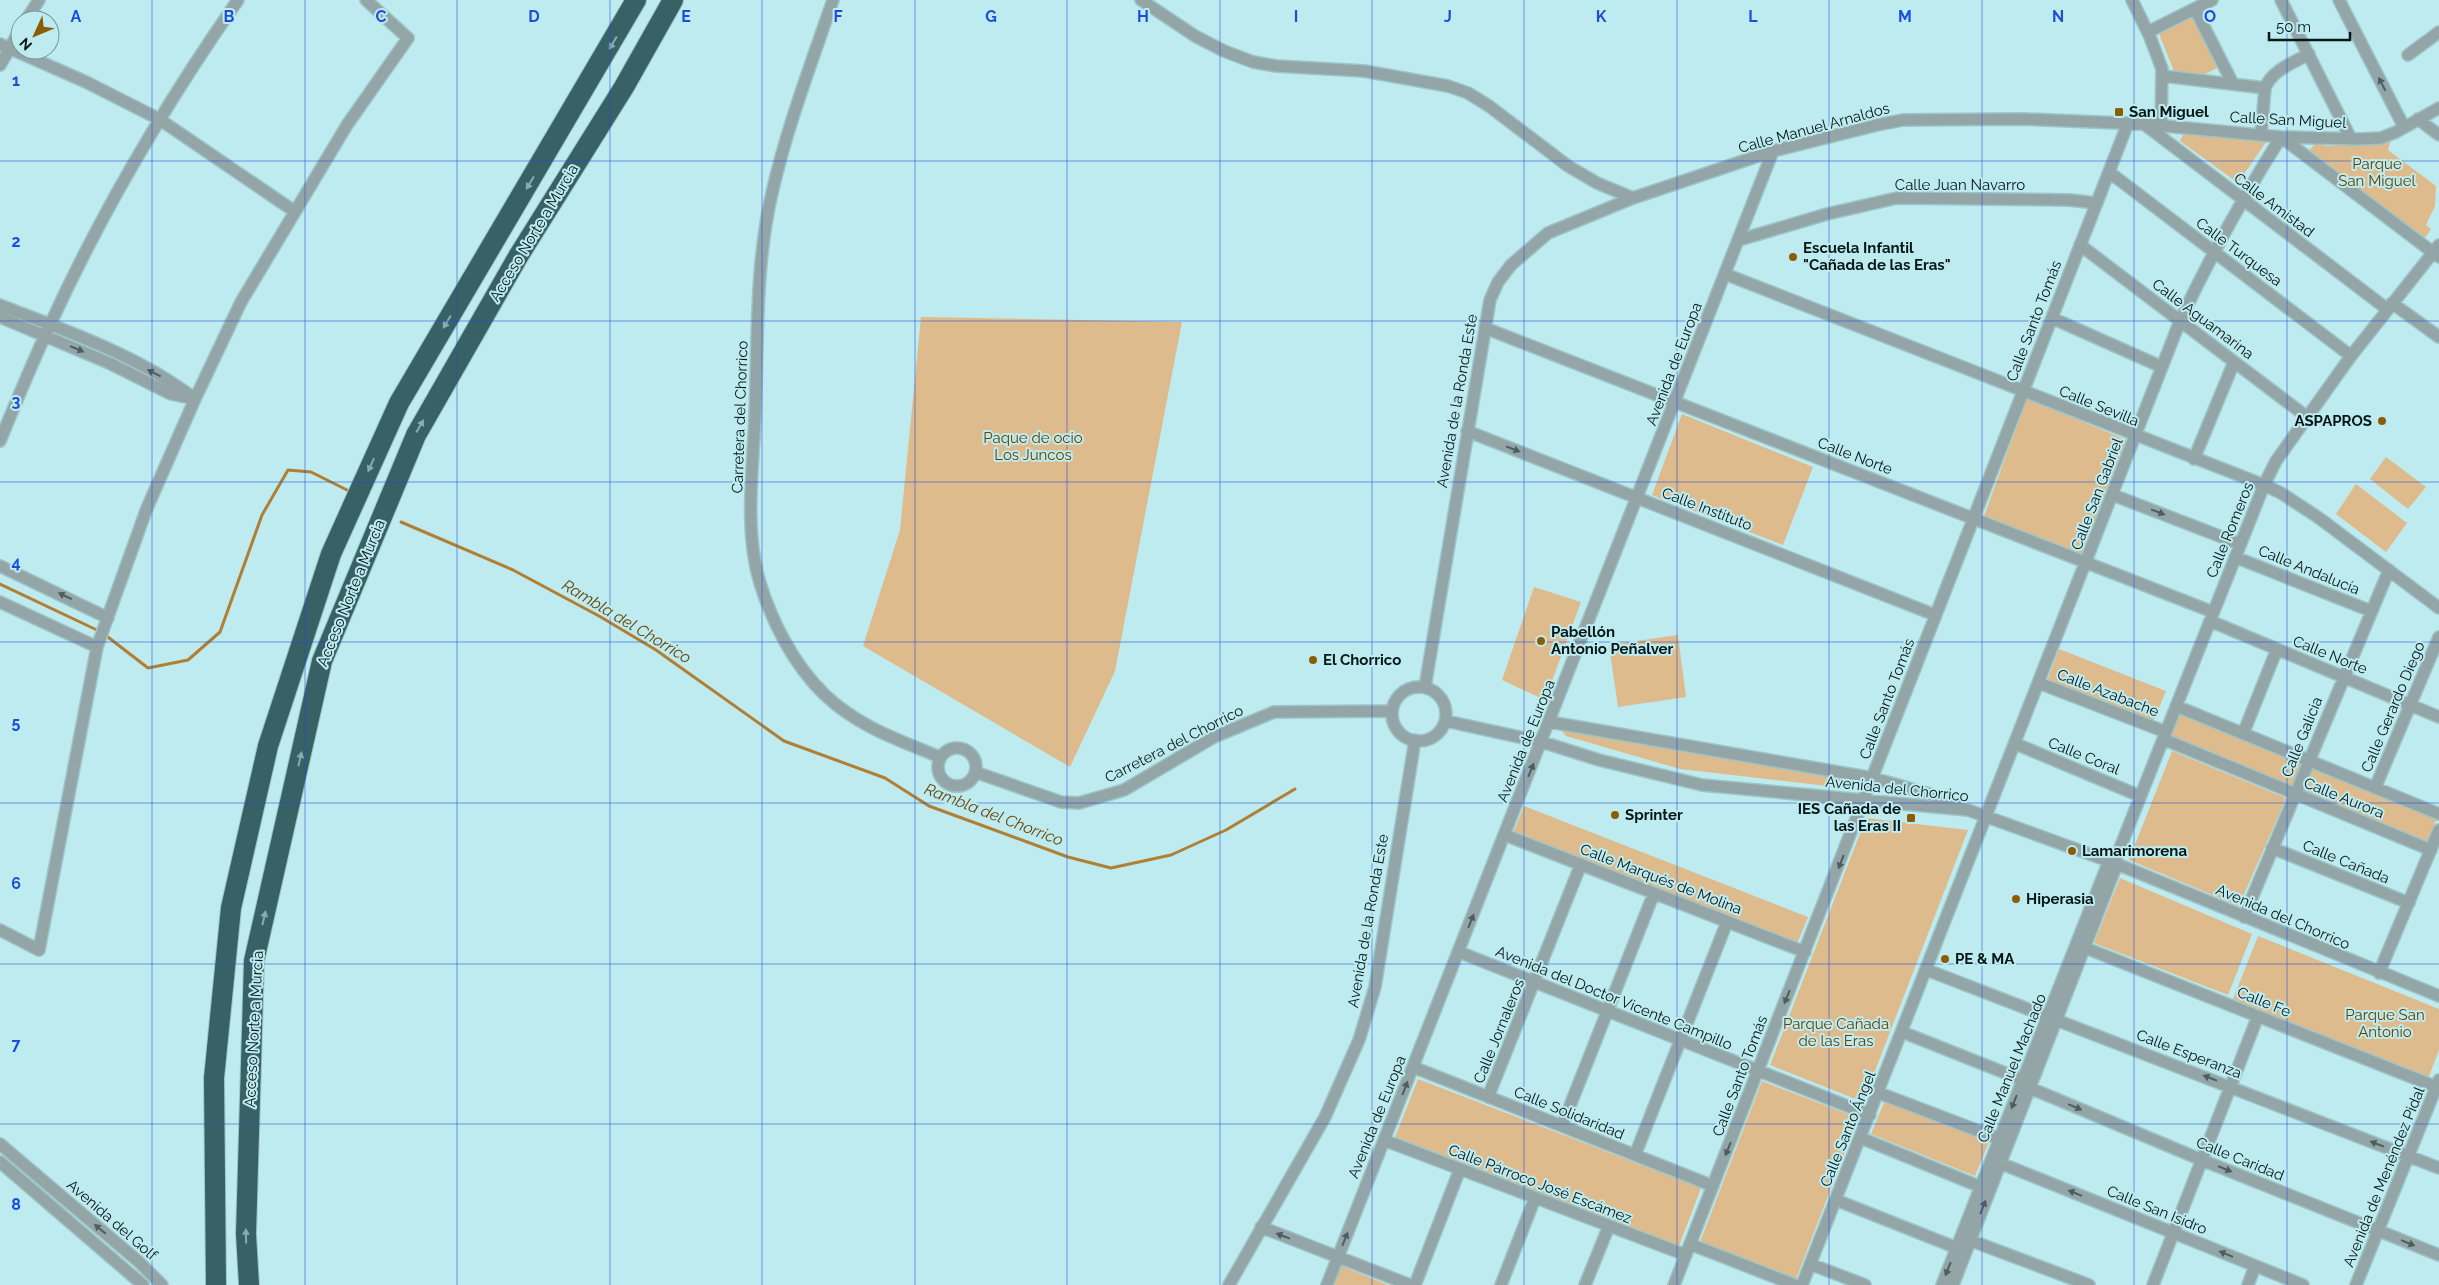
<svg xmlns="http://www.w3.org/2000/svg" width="2439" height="1285" font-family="Raleway,sans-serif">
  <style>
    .green { fill: #debb8c }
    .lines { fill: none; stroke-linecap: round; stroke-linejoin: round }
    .stream { stroke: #b17f33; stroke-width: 3 }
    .minor-casing { stroke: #9dc5c8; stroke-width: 14 }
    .motorway-casing { stroke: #9dc5c8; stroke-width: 22 }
    .minor { stroke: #93a5a7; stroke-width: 11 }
    .motorway { stroke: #386166; stroke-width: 20 }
    .oneway { fill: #82adb1 }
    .oneway2 { fill: #4c5e60 }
    .grid { fill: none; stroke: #1d4ed8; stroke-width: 1; stroke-opacity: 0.55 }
    .poi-dot { fill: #8b5d02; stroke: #beebef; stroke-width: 2 }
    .labels { text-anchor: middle; stroke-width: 4; stroke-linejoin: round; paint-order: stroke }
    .poi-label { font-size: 15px; font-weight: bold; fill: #061718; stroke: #beebef; text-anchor: start }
    .street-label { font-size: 15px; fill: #061718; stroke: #beebef }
    .park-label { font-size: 15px; fill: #634102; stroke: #beebef }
    .water-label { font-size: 16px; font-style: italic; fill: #69460a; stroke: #beebef }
    .grid-label { font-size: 16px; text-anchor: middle; font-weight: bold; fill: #1d4ed8; stroke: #beebef; stroke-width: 4; stroke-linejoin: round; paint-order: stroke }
  </style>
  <rect width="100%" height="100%" fill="#beebef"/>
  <path class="green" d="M2194,16l25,51 -14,7 -31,-3 -15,-37z
    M2184,133l82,9 -28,41 -58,-42z
    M2391,140l-3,10 48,36 -1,20 -9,19 5,4 -6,9 -118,-85 8,-9 14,2z
    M921,317l261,5 -67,349 -45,96 -207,-121 37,-116z
    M2027,398l99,42 -45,115 -97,-39z
    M1682,414l131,53 -30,78 -131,-50z
    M2386,457l40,30 -18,22 -38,-30z
    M2356,484l51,39 -21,29 -50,-38z
    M1534,587l47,15 -36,98 -43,-20z
    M1678,635l8,62 -68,10 -9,-62z
    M2059,649l107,42 -13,31 -106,-41z
    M2179,712l122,51 -9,25 -123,-50z
    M1564,728l287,50 -15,9 -156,-18 -114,-33 -4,-5z
    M2172,751l114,47 -47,108 -110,-46z
    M2311,765l126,53 -11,26 -126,-52z
    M1524,806l284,111 -11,27 -284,-111z
    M1866,818l102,12 -105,272 -93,-37z
    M2120,878l132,56 -24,61 -134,-52z
    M2258,936l181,73v41l-11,29 -195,-80z
    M1418,1079l283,109 -22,58 -284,-109z
    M1762,1081l96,37 -62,161 -96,-37z
    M1885,1100l104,42 -14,34 -104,-42z
    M1339,1265l49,20h-57z"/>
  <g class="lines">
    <path class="stream" d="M401,522l112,48 86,46 57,34 128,91 101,37 44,28 139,51 43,11 60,-13 55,-25 69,-41
      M0,584l99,47
      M104,634l44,34 40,-8 32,-28 42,-117 26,-45 23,2 36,18"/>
    <defs>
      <path id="minor" d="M833,0c-22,64 -46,127 -61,193 -17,73 -14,148 -17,223 -2,53 -11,115 5,167 12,39 34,82 64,111 33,32 74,46 116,63
        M1141,0l54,36 29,15 29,11 23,4 88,5 84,15 20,7 21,13 79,60 29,17 36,15
        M2132,0l18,37 12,32 -1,56
        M2281,0l70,139
        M2339,0l65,127
        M2195,9l38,75
        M26,20l13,-20
        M2148,32l64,-32
        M0,44l86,38 73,37 135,92
        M2408,55l31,-23
        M0,65l20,-35
        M2163,76l102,12
        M2418,119l21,16
        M2144,124l243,185
        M2261,135l4,-47c7,-18 28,-25 44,-34
        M2109,172l242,184
        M1739,240l88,-26 70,-16 172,2 28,3
        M2080,245l227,172
        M1725,274l539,211 17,8 38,25 120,90
        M2392,303l47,34
        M0,305c66,26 138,50 195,94
        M0,317l109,46 62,31 20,4
        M2052,318l110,49
        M1485,328l728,284
        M1467,431l468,184
        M0,441c16,-39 32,-78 50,-116 52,-114 116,-222 188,-325
        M2194,459l40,-97
        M2113,495l127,49
        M2235,557l136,54
        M0,566l108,52
        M0,602l97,45
        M2210,621l229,96
        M2039,683l127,49
        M1392 714a27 27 0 1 1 54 0a27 27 0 1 1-54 0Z
        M1425,687l65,-387 8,-18 13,-17 37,-32 85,-35 140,-47 104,-26 26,-5 120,-1 121,5 137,13 79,2 21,-1 15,-6 43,-24
        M2176,706l263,108
        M1446,721l96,21 57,18 103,25 266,25 149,54 322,132
        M1550,722l323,56 67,19 21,10
        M2243,734l34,-85
        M2163,739l268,111
        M2016,744l124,52
        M938 767a19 19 0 1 1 38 0a19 19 0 1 1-38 0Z
        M975,772l86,30 18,1 45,-13 90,-53 60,-25 118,-1
        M2375,788l64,-151
        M1505,835l300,117
        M2272,848l137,55
        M2114,863l150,-378 12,-24 75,-105 88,-111
        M2244,917l145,-347
        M0,930l39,20 58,-303 50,-139 48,-109 46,-97 106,-177 61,-87 -42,-38
        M2078,945l361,143
        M1459,952l411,163
        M1927,970l512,198
        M2379,973l60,-143
        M1902,1032l121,48 7,8 172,72 237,95
        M1413,1067l300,119
        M1879,1093l121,46
        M1488,1097l93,-233
        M1562,1126l92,-233
        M1861,1138l120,49
        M1384,1140l302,115
        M0,1144l139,118 23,23
        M1635,1155l92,-233
        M1995,1161l308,124
        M0,1162l143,123
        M1836,1200l121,48
        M1261,1227l149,58
        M1964,1238l125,47
        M1690,1244l105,41
        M1810,1264l55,21
        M1229,1285l96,-168 34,-77 16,-53 40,-247
        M1327,1285l446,-1134
        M1415,1285l45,-116
        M1501,1285l34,-87
        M1585,1285l24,-59
        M1674,1285l454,-1162
        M1802,1285l378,-964c30,-64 63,-124 101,-184l158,120
        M1942,1285l167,-424
        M1953,1285l164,-421
        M2153,1285l105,-269
        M2248,1285l7,-19
        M2356,1285l83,-205"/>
      <path id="motorway" d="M216,1285l-2,-207 17,-170 37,-162 63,-192 68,-151 237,-403
        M249,1285l-3,-51 8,-273 68,-300 94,-226 103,-180 105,-168 49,-87"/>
    </defs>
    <use href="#minor" class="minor-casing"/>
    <use href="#motorway" class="motorway-casing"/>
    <use href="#minor" class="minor"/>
    <use href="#motorway" class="motorway"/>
  </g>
  <defs><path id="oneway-solid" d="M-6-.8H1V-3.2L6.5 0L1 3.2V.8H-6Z" transform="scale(1.25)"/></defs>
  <g class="oneway">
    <use href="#oneway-solid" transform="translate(613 43) rotate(121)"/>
    <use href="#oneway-solid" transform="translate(530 183) rotate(121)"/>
    <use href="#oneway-solid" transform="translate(447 322) rotate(121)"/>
    <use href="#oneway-solid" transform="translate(420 426) rotate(-60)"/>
    <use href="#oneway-solid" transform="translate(371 465) rotate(114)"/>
    <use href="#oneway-solid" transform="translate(300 759) rotate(-77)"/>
    <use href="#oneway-solid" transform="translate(264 918) rotate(-77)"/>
    <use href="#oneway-solid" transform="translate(246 1236) rotate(-91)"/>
  </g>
  <g class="oneway2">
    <use href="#oneway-solid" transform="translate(2382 84) rotate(-117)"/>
    <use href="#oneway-solid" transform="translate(77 349) rotate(23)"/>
    <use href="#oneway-solid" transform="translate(154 373) rotate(-153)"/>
    <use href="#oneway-solid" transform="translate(1513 449) rotate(21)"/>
    <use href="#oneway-solid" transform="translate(2158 512) rotate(21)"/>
    <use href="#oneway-solid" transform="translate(65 596) rotate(-155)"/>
    <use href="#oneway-solid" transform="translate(1531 770) rotate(-68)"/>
    <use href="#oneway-solid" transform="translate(1841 862) rotate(111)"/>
    <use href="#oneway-solid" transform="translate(1471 921) rotate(-68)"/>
    <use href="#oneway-solid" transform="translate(1787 997) rotate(112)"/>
    <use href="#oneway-solid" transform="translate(2210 1078) rotate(-159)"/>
    <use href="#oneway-solid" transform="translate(1405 1088) rotate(-69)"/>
    <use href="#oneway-solid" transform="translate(2014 1102) rotate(112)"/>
    <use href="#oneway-solid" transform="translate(2075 1107) rotate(23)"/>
    <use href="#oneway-solid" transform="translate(2377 1144) rotate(-159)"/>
    <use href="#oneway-solid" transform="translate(1728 1149) rotate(112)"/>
    <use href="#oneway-solid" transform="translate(2225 1169) rotate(22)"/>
    <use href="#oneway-solid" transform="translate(2075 1193) rotate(-158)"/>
    <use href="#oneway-solid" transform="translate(1983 1207) rotate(-69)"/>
    <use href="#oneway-solid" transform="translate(100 1229) rotate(-140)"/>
    <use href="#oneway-solid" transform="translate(1283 1236) rotate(-159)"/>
    <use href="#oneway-solid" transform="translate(1345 1239) rotate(-68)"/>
    <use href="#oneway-solid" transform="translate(2408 1243) rotate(22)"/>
    <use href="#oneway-solid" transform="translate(2226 1254) rotate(-158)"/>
    <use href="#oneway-solid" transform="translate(1948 1269) rotate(112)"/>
  </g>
  <path class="grid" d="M152,0v1285M305,0v1285M457,0v1285M610,0v1285M762,0v1285M915,0v1285M1067,0v1285M1220,0v1285M1372,0v1285M1524,0v1285M1677,0v1285M1829,0v1285M1982,0v1285M2134,0v1285M2287,0v1285M0,161h2439M0,321h2439M0,482h2439M0,642h2439M0,803h2439M0,964h2439M0,1124h2439"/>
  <g class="poi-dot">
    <rect x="2114" y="107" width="10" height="10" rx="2.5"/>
    <circle cx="1793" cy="257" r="5"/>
    <circle cx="2382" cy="421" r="5"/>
    <circle cx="1541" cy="641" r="5"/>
    <circle cx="1313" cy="660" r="5"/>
    <circle cx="1615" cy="815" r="5"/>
    <rect x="1906" y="813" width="10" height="10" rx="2.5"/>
    <circle cx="2072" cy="851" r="5"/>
    <circle cx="2016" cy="899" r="5"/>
    <circle cx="1945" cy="959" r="5"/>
  </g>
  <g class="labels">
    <g class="poi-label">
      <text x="2129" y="117">San Miguel</text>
      <text x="1803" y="253">Escuela Infantil<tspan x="1803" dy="17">"Cañada de las Eras"</tspan></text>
      <text x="2372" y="426" text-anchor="end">ASPAPROS</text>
      <text x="1551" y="637">Pabellón<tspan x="1551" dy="17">Antonio Peñalver</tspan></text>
      <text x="1323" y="665">El Chorrico</text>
      <text x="1901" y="814" text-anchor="end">IES Cañada de<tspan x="1901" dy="17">las Eras II</tspan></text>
      <text x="1625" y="820">Sprinter</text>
      <text x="2082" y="856">Lamarimorena</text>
      <text x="2026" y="904">Hiperasia</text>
      <text x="1955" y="964">PE &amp; MA</text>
    </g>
    <g class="street-label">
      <text transform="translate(2288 120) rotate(3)" y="5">Calle San Miguel</text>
      <text transform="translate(1814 128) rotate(-15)" y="5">Calle Manuel Arnaldos</text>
      <text x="1960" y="190">Calle Juan Navarro</text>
      <text transform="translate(2274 205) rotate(37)" y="5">Calle Amistad</text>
      <text transform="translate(534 233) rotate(-59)" y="5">Acceso Norte a Murcia</text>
      <text transform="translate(2239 252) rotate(37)" y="5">Calle Turquesa</text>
      <text transform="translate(2203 319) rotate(37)" y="5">Calle Aguamarina</text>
      <text transform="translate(2034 321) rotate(-69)" y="5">Calle Santo Tomás</text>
      <text transform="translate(1674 364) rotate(-69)" y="5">Avenida de Europa</text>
      <text transform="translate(1457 401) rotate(-80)" y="5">Avenida de la Ronda Este</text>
      <text transform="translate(2099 406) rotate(22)" y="5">Calle Sevilla</text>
      <text transform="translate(740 417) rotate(-88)" y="5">Carretera del Chorrico</text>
      <text transform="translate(1855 456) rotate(21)" y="5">Calle Norte</text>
      <text transform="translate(2097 494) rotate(-69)" y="5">Calle San Gabriel</text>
      <text transform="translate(1707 509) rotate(21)" y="5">Calle Instituto</text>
      <text transform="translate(2230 530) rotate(-68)" y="5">Calle Romeros</text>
      <text transform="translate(2309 570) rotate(22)" y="5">Calle Andalucía</text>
      <text transform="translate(351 593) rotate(-68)" y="5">Acceso Norte a Murcia</text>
      <text transform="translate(2330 655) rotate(22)" y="5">Calle Norte</text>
      <text transform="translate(2108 693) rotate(21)" y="5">Calle Azabache</text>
      <text transform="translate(1887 699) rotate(-69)" y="5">Calle Santo Tomás</text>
      <text transform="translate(2393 707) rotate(-67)" y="5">Calle Gerardo Diego</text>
      <text transform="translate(2302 737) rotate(-68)" y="5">Calle Galicia</text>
      <text transform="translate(1526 741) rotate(-68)" y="5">Avenida de Europa</text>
      <text transform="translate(1174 744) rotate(-27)" y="5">Carretera del Chorrico</text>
      <text transform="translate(2084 756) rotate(22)" y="5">Calle Coral</text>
      <text transform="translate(1897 789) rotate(6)" y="5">Avenida del Chorrico</text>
      <text transform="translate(2344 798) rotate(22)" y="5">Calle Aurora</text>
      <text transform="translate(2346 862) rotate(22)" y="5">Calle Cañada</text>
      <text transform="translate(1661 879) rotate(21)" y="5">Calle Marqués de Molina</text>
      <text transform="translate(2283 917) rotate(23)" y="5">Avenida del Chorrico</text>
      <text transform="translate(1368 921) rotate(-80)" y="5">Avenida de la Ronda Este</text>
      <text transform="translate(1614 998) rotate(22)" y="5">Avenida del Doctor Vicente Campillo</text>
      <text transform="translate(2264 1002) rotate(22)" y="5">Calle Fe</text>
      <text transform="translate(254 1029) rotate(-87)" y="5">Acceso Norte a Murcia</text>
      <text transform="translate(1499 1031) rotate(-68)" y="5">Calle Jornaleros</text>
      <text transform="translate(2189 1054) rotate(21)" y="5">Calle Esperanza</text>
      <text transform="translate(2012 1068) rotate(-68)" y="5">Calle Manuel Machado</text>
      <text transform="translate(1740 1076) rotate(-69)" y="5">Calle Santo Tomás</text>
      <text transform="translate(1569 1113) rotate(22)" y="5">Calle Solidaridad</text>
      <text transform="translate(1377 1117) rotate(-68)" y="5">Avenida de Europa</text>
      <text transform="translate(1848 1129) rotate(-68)" y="5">Calle Santo Ángel</text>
      <text transform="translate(2240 1159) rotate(22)" y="5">Calle Caridad</text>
      <text transform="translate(2384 1177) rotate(-68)" y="5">Avenida de Menéndez Pidal</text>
      <text transform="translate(1540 1184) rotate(21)" y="5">Calle Párroco José Escámez</text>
      <text transform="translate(2157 1210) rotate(22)" y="5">Calle San Isidro</text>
      <text transform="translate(112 1220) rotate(41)" y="5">Avenida del Golf</text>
    </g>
    <g class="park-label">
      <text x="2377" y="169">Parque<tspan x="2377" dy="17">San Miguel</tspan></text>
      <text x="1033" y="443">Paque de ocio<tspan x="1033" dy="17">Los Juncos</tspan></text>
      <text x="2385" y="1020">Parque San<tspan x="2385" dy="17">Antonio</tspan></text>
      <text x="1836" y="1029">Parque Cañada<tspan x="1836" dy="17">de las Eras</tspan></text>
    </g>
    <g class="water-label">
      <text transform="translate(627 621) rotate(31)" y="6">Rambla del Chorrico</text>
      <text transform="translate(994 814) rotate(21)" y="6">Rambla del Chorrico</text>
    </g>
  </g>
  <g class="grid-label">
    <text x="76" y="22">A</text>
    <text x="229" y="22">B</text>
    <text x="381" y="22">C</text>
    <text x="534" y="22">D</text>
    <text x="686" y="22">E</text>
    <text x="838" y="22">F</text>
    <text x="991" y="22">G</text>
    <text x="1143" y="22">H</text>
    <text x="1296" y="22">I</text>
    <text x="1448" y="22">J</text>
    <text x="1601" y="22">K</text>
    <text x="1753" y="22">L</text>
    <text x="1905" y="22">M</text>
    <text x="2058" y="22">N</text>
    <text x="2210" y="22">O</text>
    <text x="16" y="86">1</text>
    <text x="16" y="247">2</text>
    <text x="16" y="407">3</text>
    <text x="16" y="568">4</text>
    <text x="16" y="728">5</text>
    <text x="16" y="889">6</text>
    <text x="16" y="1050">7</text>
    <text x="16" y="1210">8</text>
  </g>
  <g transform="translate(35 35) rotate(226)"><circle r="24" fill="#beebef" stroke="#749699"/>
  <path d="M0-4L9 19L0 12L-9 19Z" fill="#8b5d02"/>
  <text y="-8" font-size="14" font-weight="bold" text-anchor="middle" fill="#061718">N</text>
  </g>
  <path d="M2269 32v8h81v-8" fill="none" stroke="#061718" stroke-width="2.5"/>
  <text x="2276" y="32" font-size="15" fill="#061718" stroke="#beebef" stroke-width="4" paint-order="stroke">50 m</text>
</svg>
